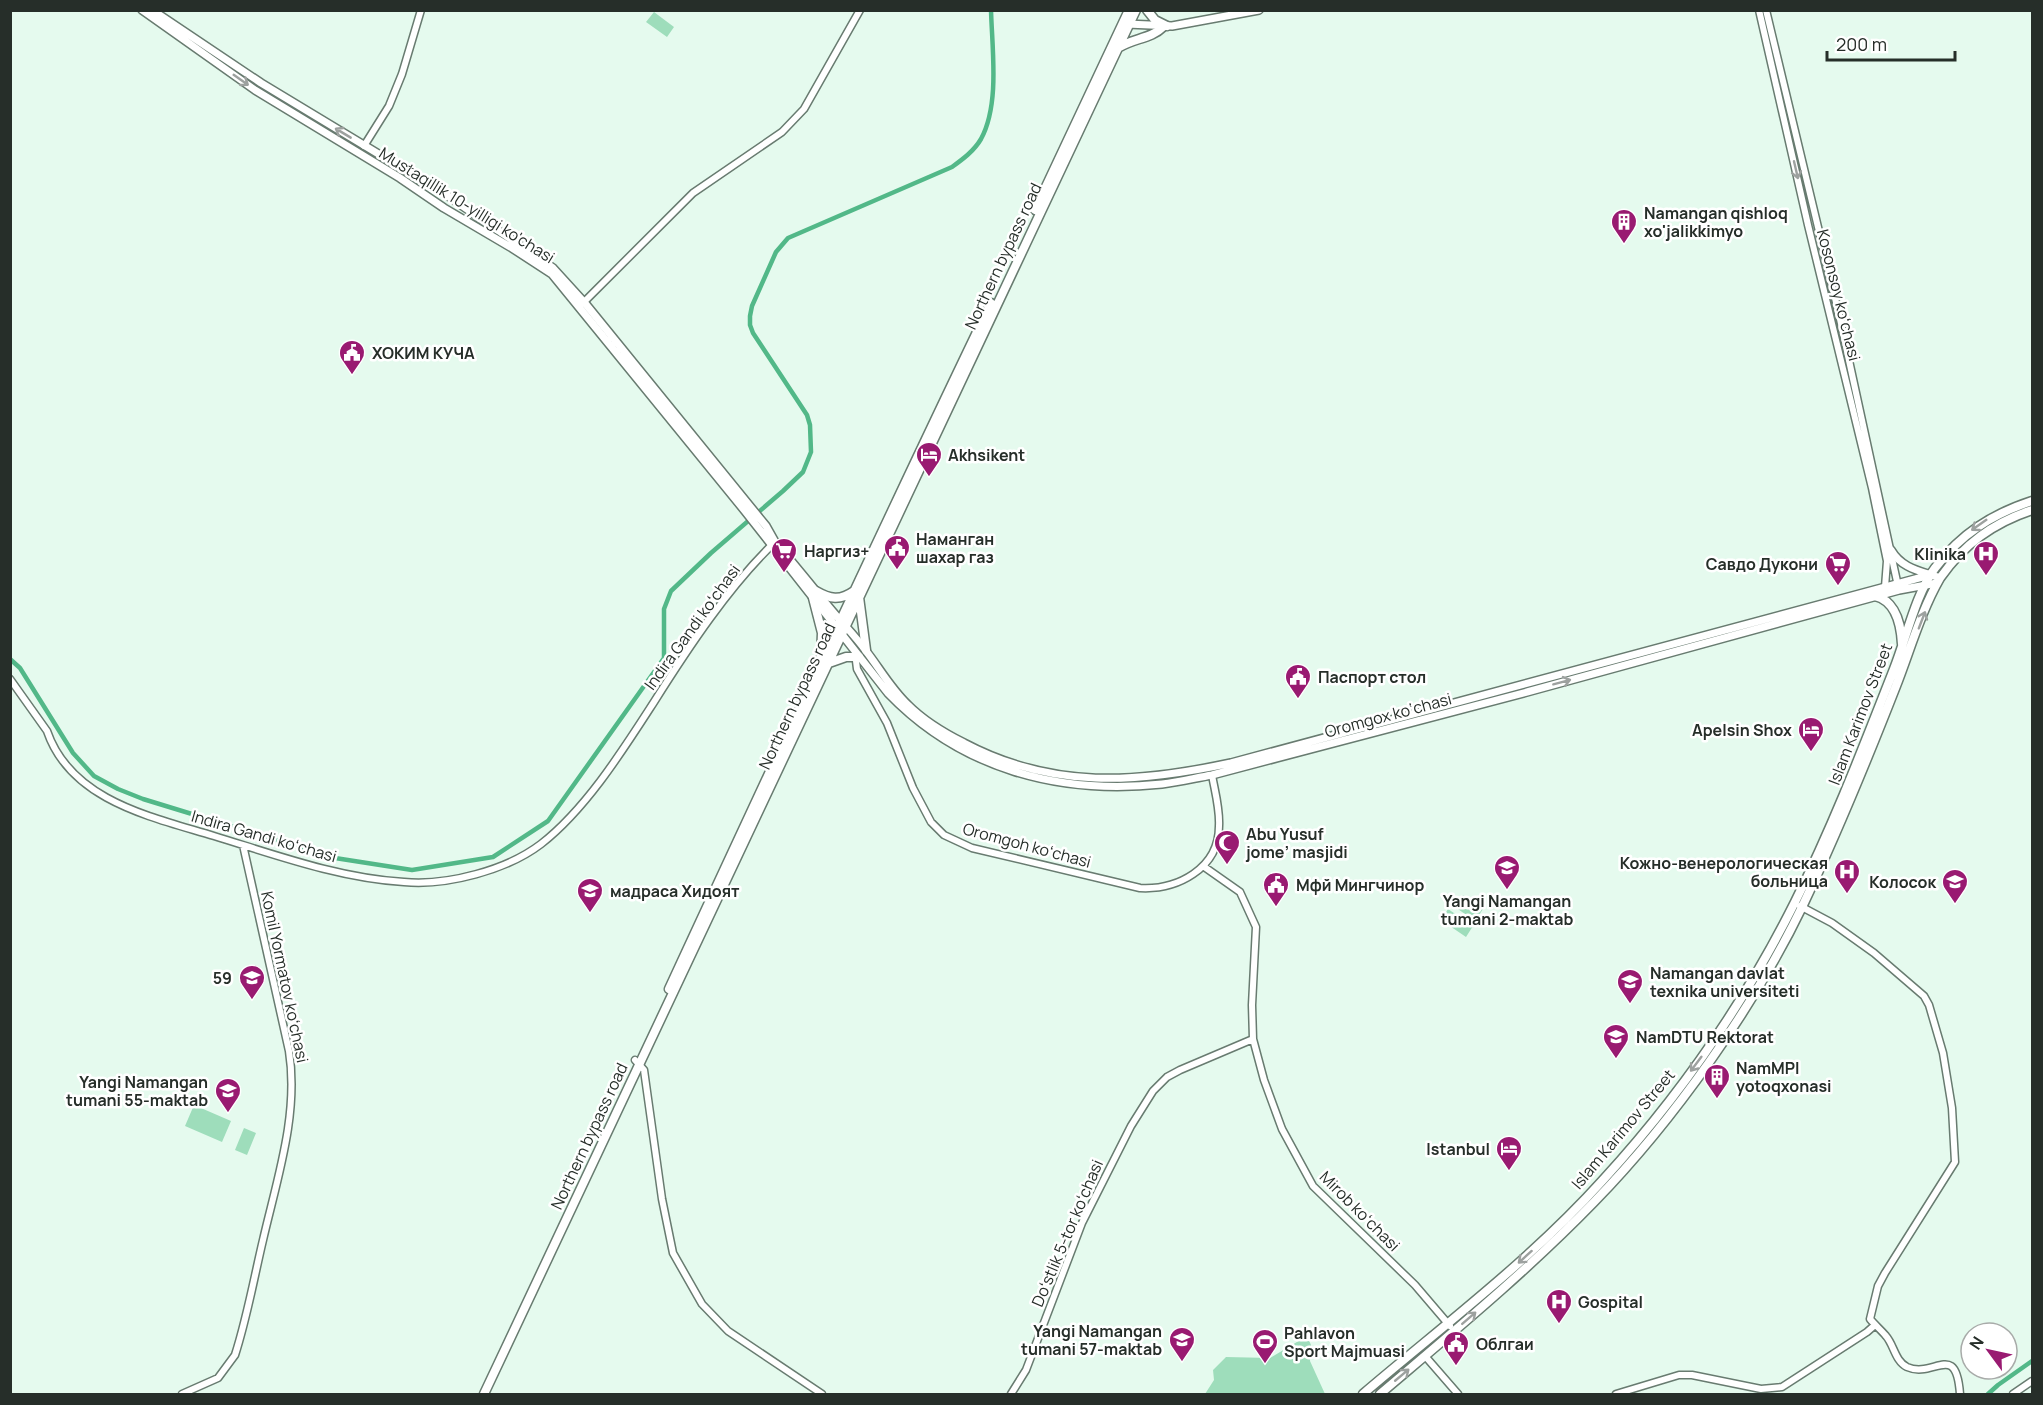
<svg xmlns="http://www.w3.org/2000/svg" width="2043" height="1405" font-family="Manrope,sans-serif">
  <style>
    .green { fill: #9eddbb }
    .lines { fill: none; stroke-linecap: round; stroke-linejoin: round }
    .canal { stroke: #52b888; stroke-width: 4.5 }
    .tertiary-casing { stroke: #687b70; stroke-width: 9 }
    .secondary-casing { stroke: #687b70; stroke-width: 10 }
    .primary-casing { stroke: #687b70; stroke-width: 11 }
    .tertiary { stroke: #fff; stroke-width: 6 }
    .secondary { stroke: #fff; stroke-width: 7 }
    .primary { stroke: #fff; stroke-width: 8 }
    .oneway { stroke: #9da19f }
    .labels { text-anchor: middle; stroke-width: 5; stroke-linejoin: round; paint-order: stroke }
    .street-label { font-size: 16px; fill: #262e29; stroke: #fff }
    .poi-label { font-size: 16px; font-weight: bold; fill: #262e29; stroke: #fff; text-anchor: start }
  </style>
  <rect width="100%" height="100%" fill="#e5faee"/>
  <path class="green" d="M654,12l20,15 -7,10 -21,-15z
    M1463,895l20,14 -8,12 -20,-14z
    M1448,909l25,17 -7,11 -25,-17z
    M194,1105l37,16 -9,21 -37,-16z
    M244,1128l12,5 -9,22 -12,-5z
    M1307,1336l4,9 -1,16 15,33h-120l9,-14 -1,-10 13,-13 44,1z"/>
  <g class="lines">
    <path class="canal" d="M10,659l10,9 53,85 21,23 24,13 25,10 192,59 77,12 81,-13 55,-36 116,-163v-49l7,-18 40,-38 72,-62 20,-19 8,-20 -1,-27 -3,-10 -54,-82 -3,-8v-9l2,-10 24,-54 12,-14 164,-71c11,-8 22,-16 29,-28 19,-35 11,-90 10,-129
      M1988,1394l10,-9 34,-24"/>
    <defs>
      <path id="tertiary" d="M1759,10l49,215 64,263 15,73 -2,26
        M1766,10l74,309 58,267
        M364,146l25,-40 13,-32 19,-64
        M582,304l111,-111 89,-61 22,-23 56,-99
        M859,657l-3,4 1,8 30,54 26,65 18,34 13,13 28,13 168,40c37,2 79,-19 79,-62 1,-17 -4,-34 -7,-51
        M10,679l37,52c24,70 105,86 167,105 62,19 125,42 190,46 43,4 103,-12 137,-38 45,-35 82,-94 113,-142 34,-54 75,-116 121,-160
        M1203,866l37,26 16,35 -4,78 1,34 11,41 18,49 31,57 102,99 35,41
        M1800,906l32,17 42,30 50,43 5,9 14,48 9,55 3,54 -70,111 -7,13 -8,33c5,6 11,11 16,17 8,9 9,25 21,31 27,12 49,-27 53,27
        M635,1060l9,10 18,129 11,54 29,51 26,27 94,63
        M1425,1356l33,38
        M182,1394l36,-16 17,-23c12,-37 19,-77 28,-115 14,-61 36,-126 26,-189l-46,-206
        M1011,1394l15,-24 56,-147 49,-97 22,-35 14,-14 13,-7 73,-31
        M1616,1394l63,-19h13l69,14 21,-2 85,-55 8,-7
        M2013,1394l19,-13"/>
      <path id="secondary" d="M142,10l113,80 145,88 44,30 68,40 40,26 193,237 143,182c73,76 171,102 274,91 17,-2 33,-6 50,-9l315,-83 372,-102 38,-7
        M152,10l109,73 187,113 105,72 31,34 182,224 9,16c20,23 39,47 58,70 11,13 23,25 33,39 14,18 25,38 42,54 16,16 36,28 56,38 89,47 173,40 267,20l699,-188
        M1127,24l45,2 87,-16
        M1891,550c11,19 30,21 49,28"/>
      <path id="primary" d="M1147,10l8,10 12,6
        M1118,48c15,-10 33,-9 45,-21
        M1035,210l94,-200
        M816,591c14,8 24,10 38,0
        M1875,596c21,5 26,29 27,48
        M859,597l7,53
        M813,598l9,35 -1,23
        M829,663l17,-6h13
        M669,989c106,-229 212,-458 322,-686
        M484,1394l652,-1384
        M1363,1394c81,-69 168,-134 240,-214 76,-83 142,-178 192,-278 38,-76 68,-154 99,-233 12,-30 22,-76 41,-101 26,-34 57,-54 97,-67
        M1380,1394c73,-62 147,-123 214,-192 79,-81 160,-195 209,-297 34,-72 64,-145 93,-219 14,-36 25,-75 44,-108 24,-34 53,-55 92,-68"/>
    </defs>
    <use href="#tertiary" class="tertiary-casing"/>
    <use href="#secondary" class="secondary-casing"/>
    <use href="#primary" class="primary-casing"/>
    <use href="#tertiary" class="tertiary"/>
    <use href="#secondary" class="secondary"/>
    <use href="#primary" class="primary"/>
  </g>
  <defs><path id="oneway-shaft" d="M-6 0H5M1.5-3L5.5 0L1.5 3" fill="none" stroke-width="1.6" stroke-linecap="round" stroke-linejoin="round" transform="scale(1.5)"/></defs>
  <g class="oneway">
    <use href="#oneway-shaft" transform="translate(241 80) rotate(35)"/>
    <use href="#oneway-shaft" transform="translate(343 133) rotate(-149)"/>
    <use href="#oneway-shaft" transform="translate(1796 170) rotate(77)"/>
    <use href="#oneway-shaft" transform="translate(1979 525) rotate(145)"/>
    <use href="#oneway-shaft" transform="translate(1922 620) rotate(-69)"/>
    <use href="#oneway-shaft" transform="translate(1562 682) rotate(-15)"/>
    <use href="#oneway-shaft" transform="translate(1696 1064) rotate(127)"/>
    <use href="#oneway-shaft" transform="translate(1525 1257) rotate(138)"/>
    <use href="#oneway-shaft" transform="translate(1469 1318) rotate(-41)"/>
    <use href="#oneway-shaft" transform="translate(1402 1375) rotate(-40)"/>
  </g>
  <defs>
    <symbol id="building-pin" viewBox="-11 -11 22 30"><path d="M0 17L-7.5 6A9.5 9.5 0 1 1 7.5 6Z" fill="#991a71" stroke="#fff"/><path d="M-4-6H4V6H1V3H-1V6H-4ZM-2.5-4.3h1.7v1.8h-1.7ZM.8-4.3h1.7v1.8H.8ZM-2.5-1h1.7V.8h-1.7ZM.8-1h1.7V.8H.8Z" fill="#fff"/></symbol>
    <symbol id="civic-pin" viewBox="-11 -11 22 30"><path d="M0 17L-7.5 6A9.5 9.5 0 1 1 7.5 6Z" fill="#991a71" stroke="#fff"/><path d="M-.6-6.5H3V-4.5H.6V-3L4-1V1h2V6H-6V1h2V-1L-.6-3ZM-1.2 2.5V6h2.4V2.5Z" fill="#fff"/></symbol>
    <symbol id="hotel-pin" viewBox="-11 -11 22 30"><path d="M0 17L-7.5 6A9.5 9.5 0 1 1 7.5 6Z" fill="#991a71" stroke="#fff"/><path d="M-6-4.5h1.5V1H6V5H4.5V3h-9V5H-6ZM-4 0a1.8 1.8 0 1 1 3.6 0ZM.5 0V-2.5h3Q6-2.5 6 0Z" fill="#fff"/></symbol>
    <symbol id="supermarket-pin" viewBox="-11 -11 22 30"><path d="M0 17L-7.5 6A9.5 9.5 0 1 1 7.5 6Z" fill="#991a71" stroke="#fff"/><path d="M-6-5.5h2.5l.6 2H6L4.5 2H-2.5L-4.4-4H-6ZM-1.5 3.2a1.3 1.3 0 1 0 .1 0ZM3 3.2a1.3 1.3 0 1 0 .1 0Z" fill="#fff"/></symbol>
    <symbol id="hospital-pin" viewBox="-11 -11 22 30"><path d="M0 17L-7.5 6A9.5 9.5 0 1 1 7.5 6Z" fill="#991a71" stroke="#fff"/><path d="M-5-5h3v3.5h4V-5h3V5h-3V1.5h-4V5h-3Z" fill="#fff"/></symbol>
    <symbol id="mosque-pin" viewBox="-11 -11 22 30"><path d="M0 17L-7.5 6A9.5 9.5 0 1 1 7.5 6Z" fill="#991a71" stroke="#fff"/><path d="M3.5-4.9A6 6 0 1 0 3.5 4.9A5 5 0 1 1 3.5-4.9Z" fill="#fff"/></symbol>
    <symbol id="school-pin" viewBox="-11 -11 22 30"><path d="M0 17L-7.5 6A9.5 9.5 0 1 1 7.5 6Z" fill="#991a71" stroke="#fff"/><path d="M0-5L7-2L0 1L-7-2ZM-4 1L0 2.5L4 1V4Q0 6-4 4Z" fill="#fff"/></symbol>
    <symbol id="university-pin" viewBox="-11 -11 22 30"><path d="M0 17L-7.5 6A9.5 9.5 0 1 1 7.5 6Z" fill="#991a71" stroke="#fff"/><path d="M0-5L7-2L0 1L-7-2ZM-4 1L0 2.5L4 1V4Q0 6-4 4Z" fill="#fff"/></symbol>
    <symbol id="stadium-pin" viewBox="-11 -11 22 30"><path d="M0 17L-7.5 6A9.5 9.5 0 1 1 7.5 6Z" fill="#991a71" stroke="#fff"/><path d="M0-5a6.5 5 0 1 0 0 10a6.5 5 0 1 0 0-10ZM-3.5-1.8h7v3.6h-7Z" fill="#fff"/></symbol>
  </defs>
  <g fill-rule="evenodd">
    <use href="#building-pin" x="1609" y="207" width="30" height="40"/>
    <use href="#civic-pin" x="337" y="338" width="30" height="40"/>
    <use href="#hotel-pin" x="914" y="440" width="30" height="40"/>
    <use href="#civic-pin" x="882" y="533" width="30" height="40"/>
    <use href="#supermarket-pin" x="769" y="536" width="30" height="40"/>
    <use href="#hospital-pin" x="1971" y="539" width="30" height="40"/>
    <use href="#supermarket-pin" x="1823" y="549" width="30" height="40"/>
    <use href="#civic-pin" x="1283" y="662" width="30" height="40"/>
    <use href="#hotel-pin" x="1796" y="715" width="30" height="40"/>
    <use href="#mosque-pin" x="1212" y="828" width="30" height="40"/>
    <use href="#school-pin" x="1492" y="853" width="30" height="40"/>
    <use href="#hospital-pin" x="1832" y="857" width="30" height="40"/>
    <use href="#school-pin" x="1940" y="867" width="30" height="40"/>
    <use href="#civic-pin" x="1261" y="870" width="30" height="40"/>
    <use href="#university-pin" x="575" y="876" width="30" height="40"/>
    <use href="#school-pin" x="237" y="963" width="30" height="40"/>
    <use href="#university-pin" x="1615" y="967" width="30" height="40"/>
    <use href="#university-pin" x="1601" y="1022" width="30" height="40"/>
    <use href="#building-pin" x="1702" y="1062" width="30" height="40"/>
    <use href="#school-pin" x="213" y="1076" width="30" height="40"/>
    <use href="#hotel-pin" x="1494" y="1134" width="30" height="40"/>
    <use href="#hospital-pin" x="1544" y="1287" width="30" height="40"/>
    <use href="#school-pin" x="1167" y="1325" width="30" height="40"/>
    <use href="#stadium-pin" x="1250" y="1327" width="30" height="40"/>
    <use href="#civic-pin" x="1441" y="1329" width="30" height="40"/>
  </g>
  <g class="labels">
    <g class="street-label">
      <text transform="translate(467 205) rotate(32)" y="6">Mustaqillik 10-yilligi ko'chasi</text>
      <text transform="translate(1003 256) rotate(-65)" y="6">Northern bypass road</text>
      <text transform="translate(1839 295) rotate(76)" y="6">Kosonsoy koʻchasi</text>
      <text transform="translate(692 627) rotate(-54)" y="6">Indira Gandi koʻchasi</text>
      <text transform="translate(797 696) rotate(-65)" y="6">Northern bypass road</text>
      <text transform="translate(1860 714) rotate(-69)" y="6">Islam Karimov Street</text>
      <text transform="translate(1388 715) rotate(-15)" y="6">Oromgox ko‘chasi</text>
      <text transform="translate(264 836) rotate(16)" y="6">Indira Gandi koʻchasi</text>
      <text transform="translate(1027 845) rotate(15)" y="6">Oromgoh koʻchasi</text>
      <text transform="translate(285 977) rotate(78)" y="6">Komil Yormatov koʻchasi</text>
      <text transform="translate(1623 1129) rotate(-50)" y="6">Islam Karimov Street</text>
      <text transform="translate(589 1136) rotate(-65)" y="6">Northern bypass road</text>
      <text transform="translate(1360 1211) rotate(45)" y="6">Mirob koʻchasi</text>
      <text transform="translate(1067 1233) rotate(-67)" y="6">Doʻstlik 5-tor koʻchasi</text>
    </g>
    <g class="poi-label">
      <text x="1644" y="219">Namangan qishloq<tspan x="1644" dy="18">xo'jalikkimyo</tspan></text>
      <text x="372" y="359">ХОКИМ КУЧА</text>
      <text x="948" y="461">Akhsikent</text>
      <text x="916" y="545">Наманган<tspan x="916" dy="18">шахар газ</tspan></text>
      <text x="804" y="557">Наргиз+</text>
      <text x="1966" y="560" text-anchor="end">Klinika</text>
      <text x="1818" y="570" text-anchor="end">Савдо Дукони</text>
      <text x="1318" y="683">Паспорт стол</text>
      <text x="1792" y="736" text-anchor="end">Apelsin Shox</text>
      <text x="1246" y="840">Abu Yusuf<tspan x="1246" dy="18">jome’ masjidi</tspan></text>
      <text x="1828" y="869" text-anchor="end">Кожно-венерологическая<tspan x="1828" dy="18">больница</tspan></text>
      <text x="1936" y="888" text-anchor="end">Колосок</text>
      <text x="1296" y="891">Мфй Мингчинор</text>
      <text x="610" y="897">мадраса Хидоят</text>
      <text x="1507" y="907" text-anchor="middle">Yangi Namangan<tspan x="1507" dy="18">tumani 2-maktab</tspan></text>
      <text x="1650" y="979">Namangan davlat<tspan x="1650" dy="18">texnika universiteti</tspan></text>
      <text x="232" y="984" text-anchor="end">59</text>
      <text x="1636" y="1043">NamDTU Rektorat</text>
      <text x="1736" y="1074">NamMPI<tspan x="1736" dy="18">yotoqxonasi</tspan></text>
      <text x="208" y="1088" text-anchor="end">Yangi Namangan<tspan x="208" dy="18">tumani 55-maktab</tspan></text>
      <text x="1490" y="1155" text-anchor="end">Istanbul</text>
      <text x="1578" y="1308">Gospital</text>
      <text x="1162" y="1337" text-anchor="end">Yangi Namangan<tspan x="1162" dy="18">tumani 57-maktab</tspan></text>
      <text x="1284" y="1339">Pahlavon<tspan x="1284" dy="18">Sport Majmuasi</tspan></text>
      <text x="1476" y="1350">Облгаи</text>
    </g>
  </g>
  <rect width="2043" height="1405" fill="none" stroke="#262e29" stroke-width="24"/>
  <g transform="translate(1989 1351) rotate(303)"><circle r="28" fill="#ffffff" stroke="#a8aba9" stroke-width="1.5"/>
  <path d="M0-4.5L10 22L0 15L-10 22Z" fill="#991a71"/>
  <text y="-9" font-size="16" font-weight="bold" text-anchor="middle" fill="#262e29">N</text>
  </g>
  <path d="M1827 51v9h128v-9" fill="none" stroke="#262e29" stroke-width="3"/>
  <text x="1836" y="51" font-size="18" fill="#262e29" stroke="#ffffff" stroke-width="4.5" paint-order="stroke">200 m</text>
</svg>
